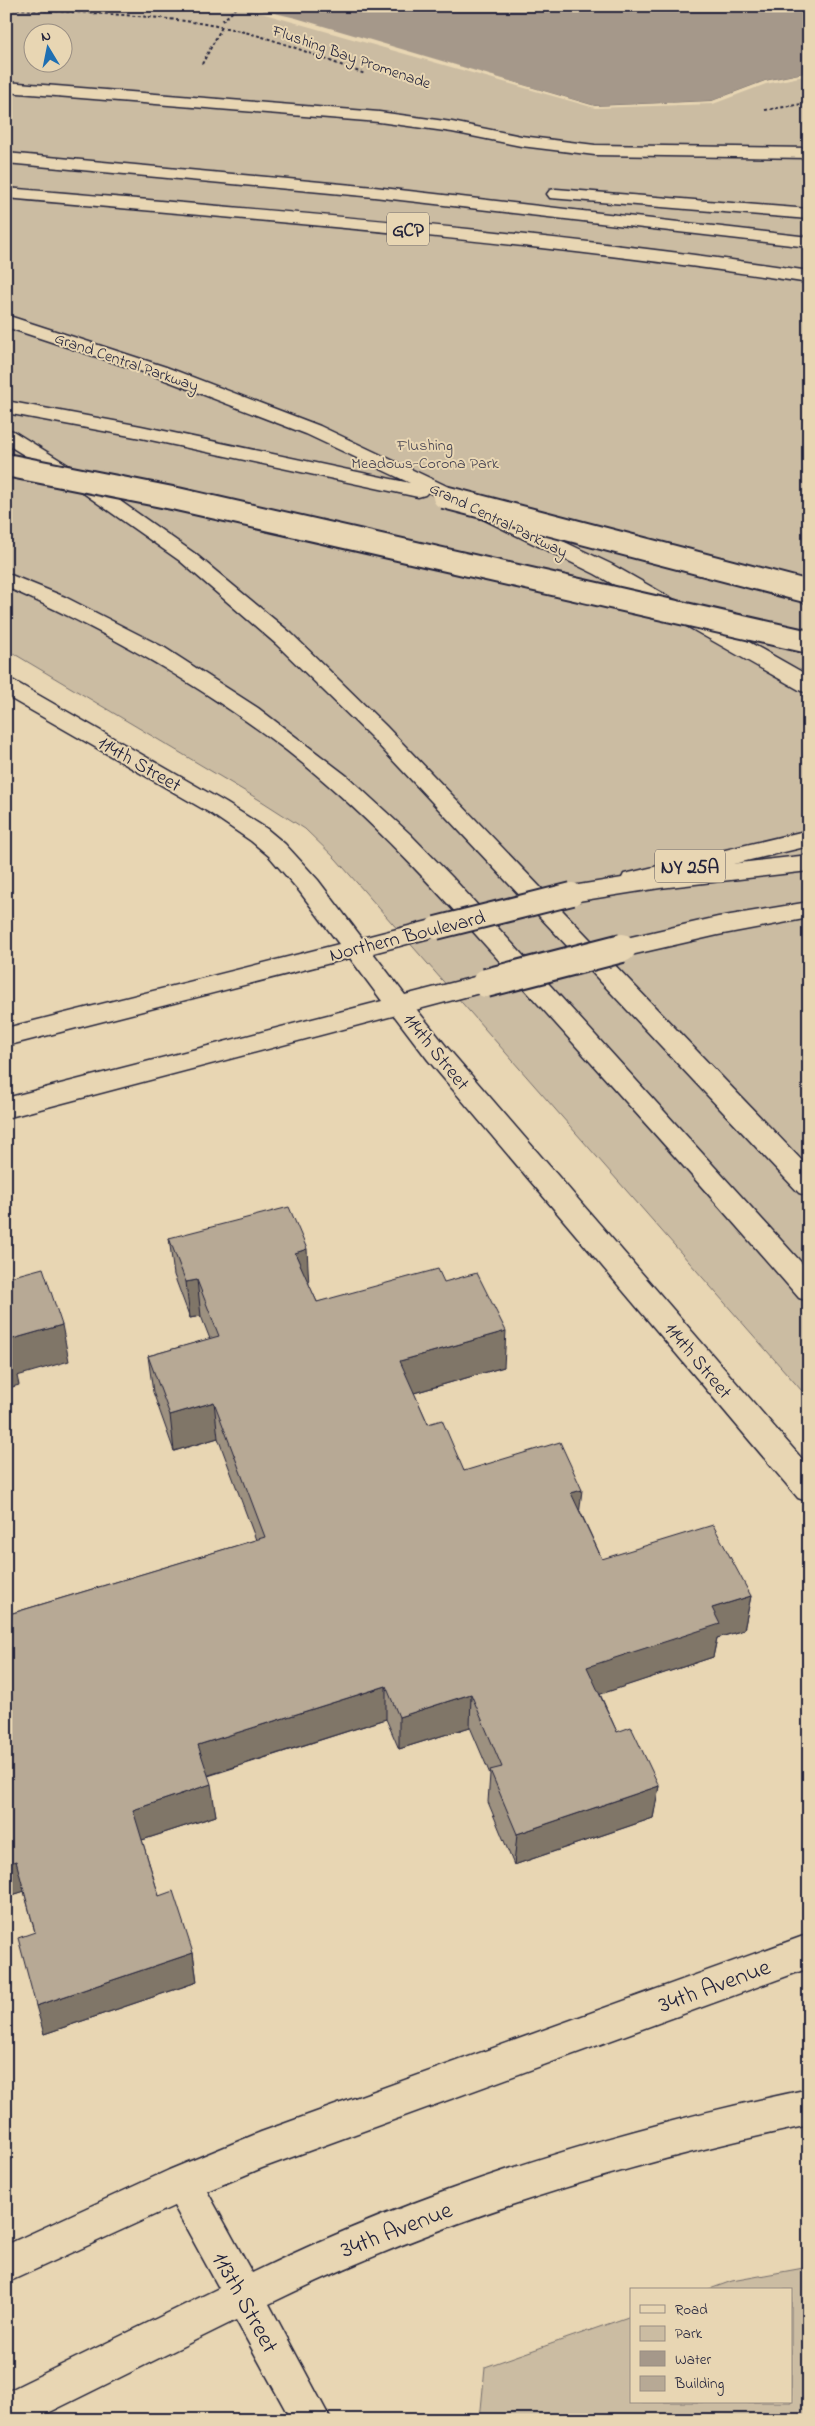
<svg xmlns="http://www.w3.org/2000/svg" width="815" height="2426" font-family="'Indie Flower',sans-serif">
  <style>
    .green { fill: #cbbca2; stroke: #766f6e; fill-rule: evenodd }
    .water { fill: #a5988a; stroke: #71696a }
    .pier { fill: #e8d6b3 }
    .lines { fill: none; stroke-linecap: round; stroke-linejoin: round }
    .minor-casing { stroke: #22223b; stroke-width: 3 }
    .major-casing { stroke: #22223b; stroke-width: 3 }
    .highway-casing { stroke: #22223b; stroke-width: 3 }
    .path { stroke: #22223b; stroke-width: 2; stroke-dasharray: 3 2.5; stroke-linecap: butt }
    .minor { fill: #e8d6b3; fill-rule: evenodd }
    .major { fill: #e8d6b3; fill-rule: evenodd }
    .highway { fill: #e8d6b3; fill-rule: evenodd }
    .major-bridge-far1-casing { stroke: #22223b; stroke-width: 26; stroke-linecap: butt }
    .major-bridge-casing { stroke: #22223b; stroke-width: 32; stroke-linecap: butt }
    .highway-bridge-casing { stroke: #22223b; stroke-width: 26; stroke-linecap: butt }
    .major-bridge-far1 { stroke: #e8d6b3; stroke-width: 22 }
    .major-bridge { stroke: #e8d6b3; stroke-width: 28 }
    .highway-bridge { stroke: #e8d6b3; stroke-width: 22 }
    .wall { fill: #9d9180; stroke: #22223b }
    .shaded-wall { fill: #807668; stroke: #22223b }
    .building { fill: #b7a995; stroke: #22223b }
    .labels { text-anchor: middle; stroke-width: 4; stroke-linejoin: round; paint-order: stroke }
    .far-street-label { font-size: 16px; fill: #22223b; stroke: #e8d6b3 }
    .far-park-label { font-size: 16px; fill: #444150; stroke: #e8d6b3 }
    .shield { fill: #e8d6b3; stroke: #5d585f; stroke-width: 1 }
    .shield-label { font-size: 19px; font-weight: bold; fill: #22223b }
    .street-label { font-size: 20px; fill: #22223b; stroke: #e8d6b3 }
    .near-street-label { font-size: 24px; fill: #22223b; stroke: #e8d6b3 }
  </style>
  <rect width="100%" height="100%" fill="#e8d6b3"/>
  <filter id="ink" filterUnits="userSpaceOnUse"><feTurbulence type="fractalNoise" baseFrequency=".02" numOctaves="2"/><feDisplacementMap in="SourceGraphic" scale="10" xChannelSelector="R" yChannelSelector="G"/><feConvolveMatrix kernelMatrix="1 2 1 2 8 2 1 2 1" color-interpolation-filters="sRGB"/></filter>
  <g filter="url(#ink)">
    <path class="green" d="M6,6h417l386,11v1382l-473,-540 -31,-30 -42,-27 -257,-153zM32,32h30v30h-30z
      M809,2267v153h-329l5,-53 146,-51v86h160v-112h-84l25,-9z"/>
    <path class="water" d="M248,6h561v66l-44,9 -53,20 -117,5z"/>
    <path class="pier" d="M245,6l51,12 299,88 117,-5 53,-20 44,-9v3l-43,9 -53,20 -118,4 -348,-99z"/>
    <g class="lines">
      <defs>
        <path id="minor" d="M6,82l373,30 73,10 69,14 74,9 214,3v10l-214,-3 -74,-9 -69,-14 -73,-10 -373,-30z
          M400,997l9,3 37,46 363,421v35l-11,-4 -370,-438 -41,-54 4,-6z
          M809,1934v34l-547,200 -55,23 45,82c176,-86 366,-144 557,-184v36c-186,39 -369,95 -540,179l62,116h-40l-55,-100 -202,100h-28v-28l213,-104 -45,-82 -168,77v-38l163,-75 92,-38z"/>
        <path id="major" d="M6,679l8,2 212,122 41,26 18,15 33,36 44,58 74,-19 9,3 3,6 -3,6 -72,19 32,42 81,-21 9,3 4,6 -4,6 -489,129v-20l376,-97 -32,-43 -344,88v-18l333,-84 -39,-52 -31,-36 -18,-15 -41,-28 -204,-117z
          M809,830v16l-176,42 -9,-2 -3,-6 3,-6 9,-2z
          M809,902v16l-91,17 -96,22 -9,-3 -3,-6 3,-6 9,-3 96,-22z"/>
        <path id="highway" d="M6,153l368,34 435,50v10l-435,-50 -368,-34z
          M6,188c268,23 536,43 803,83v12c-267,-41 -535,-61 -803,-85z
          M556,189l253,20v10l-259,-21 -3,-4 3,-4z
          M6,315l160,52 154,59 291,138 198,112v17l-8,-2 -206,-117 -167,-82 -3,3 -7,2 -277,-59 -135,-25v-12l135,25 269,57 -104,-49 -154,-59 -146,-48z
          M6,429l7,2 63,39 118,83 98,81 94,92 423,442v28l-10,-3 -429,-457 -94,-92 -96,-83 -118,-83 -56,-34z
          M6,573l59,24 100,51 93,60 89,68 63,58 42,43 357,394v30l-10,-3c-88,-102 -179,-203 -269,-303 -77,-86 -153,-174 -244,-245 -87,-66 -180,-119 -280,-163z
          M809,855v16l-149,17 -88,14 -9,-2 -3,-6 3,-6 9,-2 88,-14z"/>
      </defs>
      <use href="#minor" class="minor-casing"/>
      <use href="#major" class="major-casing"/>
      <use href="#highway" class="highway-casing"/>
      <path class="path" d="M6,8c77,6 158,5 234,23 43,10 83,28 125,43
        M222,21l17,-15
        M202,64l20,-37
        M765,110l44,-7"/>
      <use href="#minor" class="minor"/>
      <use href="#major" class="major"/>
      <use href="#highway" class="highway"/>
      <defs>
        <path id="major-bridge-far1" d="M436,928l136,-34"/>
        <path id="major-bridge" d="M486,983l136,-35"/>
        <path id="highway-bridge" d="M6,465l171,34 632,143
          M444,497l365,95"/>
      </defs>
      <use href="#major-bridge-far1" class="major-bridge-far1-casing"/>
      <use href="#major-bridge" class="major-bridge-casing"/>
      <use href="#highway-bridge" class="highway-bridge-casing"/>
      <use href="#major-bridge-far1" class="major-bridge-far1"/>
      <use href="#major-bridge" class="major-bridge"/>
      <use href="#highway-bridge" class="highway-bridge"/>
    </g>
    <path class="wall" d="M169,1238l140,47 8,17 127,-20 60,85 -90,26 14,31 36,47 116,40 22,48 149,37 -7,34 -27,8 -4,19 -113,37 17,38 42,54 -6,32 -139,47 -26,-63 2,-28 -20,-47 -71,22 -13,-30 -178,57 8,40 -74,24 17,56 34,57 4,29 -153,52 -9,-102 -11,-41 -18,6v-282l250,-75 -38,-102 -44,13 -21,-59 -5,-36 62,-17 -9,-23 -11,2 -16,-43z"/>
    <path class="shaded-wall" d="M307,1249l2,37 -14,-33z
      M197,1280l4,36 -11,2 -4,-36z
      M62,1325l7,36 -52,15 2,9 -13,4v-38l3,-11z
      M506,1331l-2,36 -104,30v-36z
      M214,1402l4,36 -44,13 -4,-36z
      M582,1490l-4,34 -7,-31z
      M751,1596l-7,34 -27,8 -4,19 -130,43 4,-33 125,-59z
      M386,1686v33l-183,58 -5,-32z
      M471,1694l-1,33 -71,22v-32z
      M211,1784l5,32 -77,25 -6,-31z
      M659,1786l-6,32 -139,47 3,-31z
      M16,1861l9,30 -19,6v-33z
      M193,1953l4,29 -153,52 -8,-28z"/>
    <path class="building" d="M289,1207l18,42 -12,4 22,49 121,-33 6,13 33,-9 29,58 -106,30 28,63 14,-4 22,51 96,-29 22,48 -11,3 31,66 111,-34 38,71 -39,12 8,16 -133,43 30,65 14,-5 28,59 -142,48 -27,-64 12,-3 -31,-73 -72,23 -13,-31 -188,59 13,39 -78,26 26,86 14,-5 20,62 -157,53 -18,-68 17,-6 -19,-71 -10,3v-249l259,-78 -51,-135 -44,13 -22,-59 71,-20 -22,-56 -11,2 -17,-44z
      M43,1268l19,57 -53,15 3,9 -6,2v-73z"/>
  </g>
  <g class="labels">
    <g class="far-street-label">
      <text transform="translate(352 56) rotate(19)" y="6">Flushing Bay Promenade</text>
      <text transform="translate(127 361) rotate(19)" y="6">Grand Central Parkway</text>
      <text transform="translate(499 519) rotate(26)" y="6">Grand Central Parkway</text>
    </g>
    <g class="far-park-label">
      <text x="425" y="450">Flushing<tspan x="425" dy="18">Meadows-Corona Park</tspan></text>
    </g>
    <g class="shield">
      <rect x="387" y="212.5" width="42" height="33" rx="4"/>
      <rect x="655" y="849.5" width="70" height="33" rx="4"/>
    </g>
    <g class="shield-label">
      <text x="408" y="236">GCP</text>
      <text x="690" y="873">NY 25A</text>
    </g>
    <g class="street-label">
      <text transform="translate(140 763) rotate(30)" y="7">114th Street</text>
      <text transform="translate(407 935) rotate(-14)" y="7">Northern Boulevard</text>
      <text transform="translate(437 1051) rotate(51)" y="7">114th Street</text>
      <text transform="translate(699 1360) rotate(50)" y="7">114th Street</text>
    </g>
    <g class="near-street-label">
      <text transform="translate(714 1985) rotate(-20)" y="8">34th Avenue</text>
      <text transform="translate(396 2229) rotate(-21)" y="8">34th Avenue</text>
      <text transform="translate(246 2302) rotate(61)" y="8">113th Street</text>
    </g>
  </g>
  <rect width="815" height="2426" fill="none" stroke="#e8d6b3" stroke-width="25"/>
  <rect x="12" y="12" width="790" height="2401" fill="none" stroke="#22223b" stroke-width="2" filter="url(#ink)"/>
  <rect x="630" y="2288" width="162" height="115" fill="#e8d6b3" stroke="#998e83"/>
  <rect x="640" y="2305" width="25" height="8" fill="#e8d6b3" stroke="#998e83"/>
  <text x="675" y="2314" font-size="15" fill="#22223b">Road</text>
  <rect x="640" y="2326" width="25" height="15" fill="#cbbca2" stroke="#998e83"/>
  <text x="675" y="2338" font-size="15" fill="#22223b">Park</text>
  <rect x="640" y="2351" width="25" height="15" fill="#a5988a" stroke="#998e83"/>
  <text x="675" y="2364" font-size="15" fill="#22223b">Water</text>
  <rect x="640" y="2376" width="25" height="15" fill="#b7a995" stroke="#998e83"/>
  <text x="675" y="2388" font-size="15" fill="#22223b">Building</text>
  <g transform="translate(48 48) rotate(350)"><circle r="24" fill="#e8d6b3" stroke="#998e83"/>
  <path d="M0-4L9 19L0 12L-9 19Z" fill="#1f6fb2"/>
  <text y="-8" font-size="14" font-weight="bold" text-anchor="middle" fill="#22223b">N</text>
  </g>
</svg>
